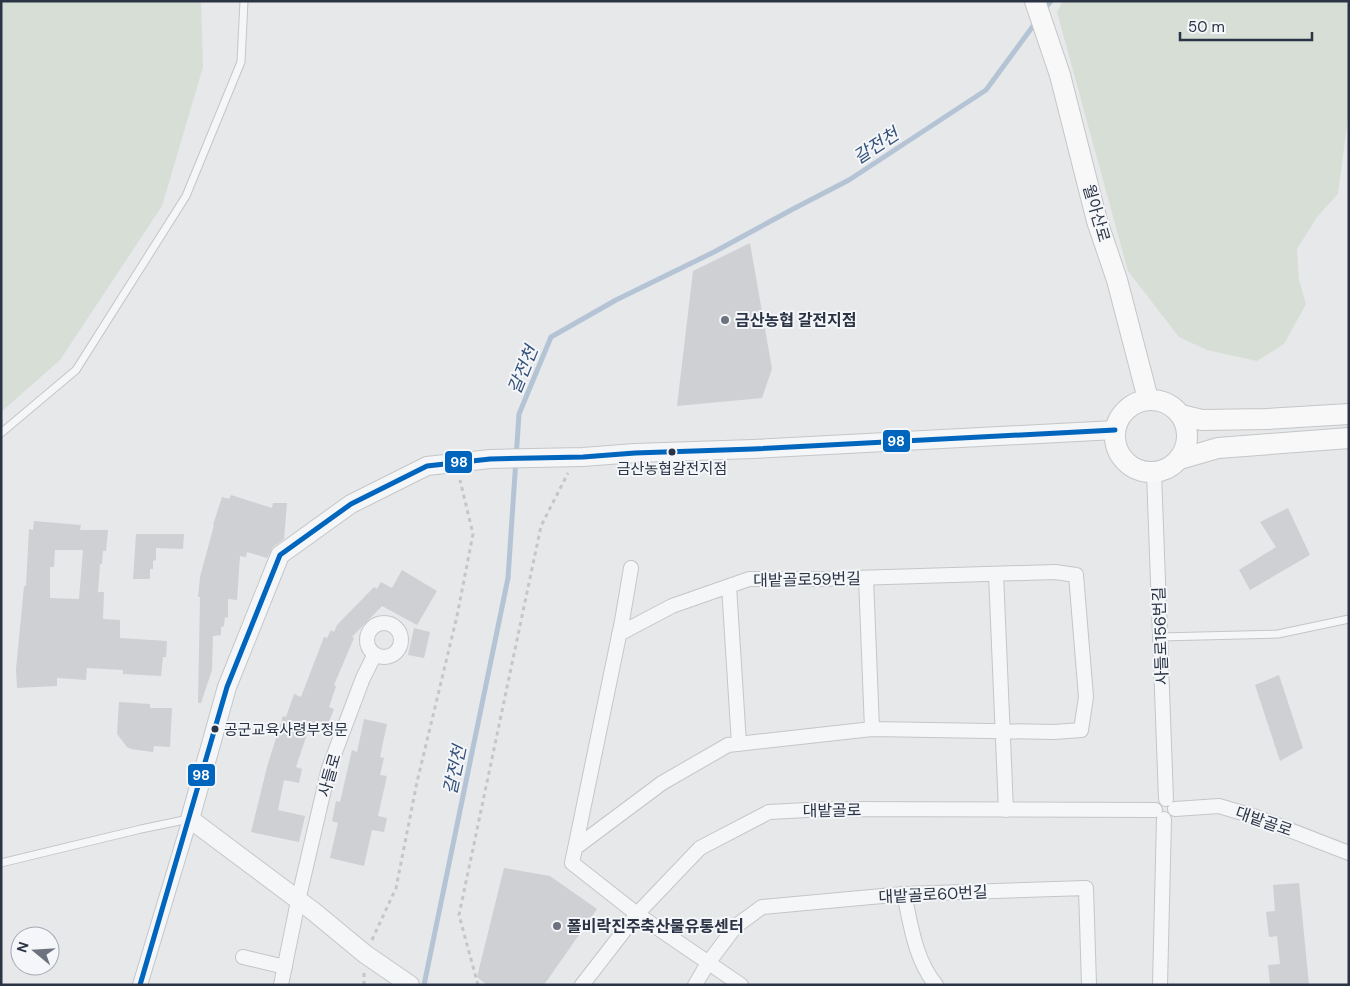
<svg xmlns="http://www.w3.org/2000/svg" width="1350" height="986" font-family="'DM Sans','Noto Sans KR',sans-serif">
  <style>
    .green { fill: #d6ded6 }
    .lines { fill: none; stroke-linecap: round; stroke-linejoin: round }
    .stream { stroke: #b4c4d5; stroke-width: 5 }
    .building { fill: #ced0d3; fill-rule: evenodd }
    .service-casing { stroke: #c4c6c8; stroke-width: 9 }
    .minor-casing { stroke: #c4c6c8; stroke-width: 16 }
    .tertiary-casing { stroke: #c4c6c8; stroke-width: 20 }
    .secondary-casing { stroke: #c4c6c8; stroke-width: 22 }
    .path { stroke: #c5c6ca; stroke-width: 3; stroke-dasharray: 4 4; stroke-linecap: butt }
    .service { stroke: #f5f6f7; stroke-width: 7 }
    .minor { stroke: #f5f6f7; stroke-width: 14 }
    .tertiary { stroke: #f5f6f7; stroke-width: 18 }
    .secondary { stroke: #f8f8f8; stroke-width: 20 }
    .bus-1-casing { stroke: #f4f6f9; stroke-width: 9 }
    .bus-1 { stroke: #0065bd; stroke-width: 5 }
    .poi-dot { fill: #6c737f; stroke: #f4f6f9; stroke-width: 2 }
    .bus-dot { fill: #2b3445; stroke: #f4f6f9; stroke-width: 2 }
    .labels { text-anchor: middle; stroke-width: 4; stroke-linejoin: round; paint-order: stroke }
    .bus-label { font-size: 15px; fill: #2b3445; stroke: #f4f6f9 }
    .street-label { font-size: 16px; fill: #2b3445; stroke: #f4f6f9 }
    .poi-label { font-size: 16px; font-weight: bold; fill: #2b3445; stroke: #f4f6f9; text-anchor: start }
    .water-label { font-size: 18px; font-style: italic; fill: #34527a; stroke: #f4f6f9 }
    .line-badge { stroke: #f4f6f9; stroke-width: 2 }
    .badge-label { font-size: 14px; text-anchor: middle; font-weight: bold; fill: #fff }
  </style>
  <rect width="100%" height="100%" fill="#e6e8ea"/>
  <path class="green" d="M1,1h200l2,66 -41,139 -102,154 -59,52z
    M1063,1h286v109l-11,84 -21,23 -20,32 2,31 7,24 -22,40 -27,17 -50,-11 -28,-13 -51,-66 -71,-259z"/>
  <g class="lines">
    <path class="stream" d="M1043,11l8,-10
      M424,985l84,-407 11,-164 32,-77 65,-37 98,-48 79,-43 56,-29 137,-90 50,-68"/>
  </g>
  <path class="building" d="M750,243l22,126 -10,29 -85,8 16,-135z
    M231,495l41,13 1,-5h14l-3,36 -11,8 -6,11 -20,-6 -1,5 -6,-1 -3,44 -9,-1v19l-3,-1 -1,9 -3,1v8l-8,1 -1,34 -11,33h-3l2,-106h-2l2,-20 14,-52h-1l9,-28 7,2z
    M1288,508l22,47 -60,35 -11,-20 37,-23 -16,-25z
    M34,521l47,4 -1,5h28l-2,21h-3l-1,13h-2l-2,28h6l-1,27 17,1v18l47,3 -1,16h-3l-2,19 -38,-2v-4l-36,-2 -1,12 -29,-2v8l-40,2 -1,-19 8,-83h2l3,-57 4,1zM55,550h28l-4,49 -29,-1v-31h4z
    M136,534h48l-1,15 -27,-1v12l-3,1v8h-3v10h-17z
    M402,570l35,21 -20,34 -35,-19 -30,31 2,1 -20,47 2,1 -7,21 5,2 -7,18 -16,-5 -15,45 6,2 -3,14 -15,-3 -6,30 27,6 -6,26 -48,-10 16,-65 16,-51 3,1 8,-23 7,3 23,-60 3,1 4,-8 3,2 3,-7 37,-38 3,2 4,-7 11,6z
    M414,628l16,4 -6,26 -16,-3z
    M1279,675l24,73 -23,13 -25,-76z
    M119,702l31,2v4h22l-2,39 -16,-1 -1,6 -22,-3 -4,-2 -10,-13z
    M364,719l23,5 -7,33 4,1 -4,17 7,1 -9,40 9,2 -3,14 -12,-2 -8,36 -34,-8 8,-35 -6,-2 4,-20 4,1 12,-52 5,2z
    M504,868l46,8 47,33 -53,76h-57l-10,-8z
    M1299,883l10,102h-39l-2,-20 12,-1 -3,-28 -8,1 -3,-25 9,-1 -2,-26z"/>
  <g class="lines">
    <defs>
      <path id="service" d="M1,433l75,-63 110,-174 55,-134 3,-61
        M1160,637l118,-3 71,-15
        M1,863l140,-34 48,-10"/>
      <path id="minor" d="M1154,473l12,326
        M631,568l-9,53 -50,242 65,51 104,71
        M996,574l10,236
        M866,578l6,151
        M729,586l10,158
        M367 640a17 17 0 1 1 34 0a17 17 0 1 1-34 0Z
        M1175,809l44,-3 37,11 93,36
        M575,848l87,-65 66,-38 144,-16 182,3 27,-2 5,-33 -10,-122 -21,-3 -233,7h-73l-77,27 -53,28
        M904,894c7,31 11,66 32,91
        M243,957l42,10
        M140,985l50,-166
        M281,985l17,-84 31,-133 34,-90 12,-24
        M582,985l55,-71 63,-66 69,-36 57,-3 329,1
        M695,985l13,-22 28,-37 26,-19 142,-13 182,-6 3,97
        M1160,985l4,-166"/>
      <path id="tertiary" d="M410,985l-45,-31 -52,-43 -123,-92 37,-132 53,-132 71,-51 76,-38 63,-7 93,-2 52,-4 118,-4 362,-19"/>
      <path id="secondary" d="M1035,1l25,74 37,146 20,59 31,119
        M1115 436a36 36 0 1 1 72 0a36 36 0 1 1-72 0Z
        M1181,415l21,5 65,-1 82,-5
        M1180,459l38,-11 131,-10"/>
    </defs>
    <use href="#service" class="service-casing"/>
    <use href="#minor" class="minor-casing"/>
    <use href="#tertiary" class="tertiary-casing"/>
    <use href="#secondary" class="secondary-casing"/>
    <path class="path" d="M372,940l24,-52 21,-106 40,-166 16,-82 -13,-54
      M364,985v-12
      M478,985l-19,-70 82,-389 27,-53"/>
    <use href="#service" class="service"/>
    <use href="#minor" class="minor"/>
    <use href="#tertiary" class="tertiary"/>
    <use href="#secondary" class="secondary"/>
    <defs>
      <path id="bus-1" d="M140,985l87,-298 53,-132 71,-51 76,-38 63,-7 93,-2 52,-4 118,-4 362,-19"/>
    </defs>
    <use href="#bus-1" class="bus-1-casing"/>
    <use href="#bus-1" class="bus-1"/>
  </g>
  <g class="poi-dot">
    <circle cx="725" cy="320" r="5"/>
    <circle cx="557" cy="926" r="5"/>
  </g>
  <g class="bus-dot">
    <circle cx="672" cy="452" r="4.5"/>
    <circle cx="215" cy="729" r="4.5"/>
  </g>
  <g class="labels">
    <g class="bus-label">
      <text x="672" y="474">금산농협갈전지점</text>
      <text x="224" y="735" text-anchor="start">공군교육사령부정문</text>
    </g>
    <g class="street-label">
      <text transform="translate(1097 213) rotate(74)" y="6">월아산로</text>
      <text transform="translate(807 579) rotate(-1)" y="6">대밭골로59번길</text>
      <text transform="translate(1160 636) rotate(-92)" y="6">사들로156번길</text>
      <text transform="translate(329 775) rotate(-74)" y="6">사들로</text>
      <text transform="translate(832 810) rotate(-1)" y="6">대밭골로</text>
      <text transform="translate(1264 821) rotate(19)" y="6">대밭골로</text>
      <text transform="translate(933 894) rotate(-3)" y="6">대밭골로60번길</text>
    </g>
    <g class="poi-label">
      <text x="735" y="326">금산농협 갈전지점</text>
      <text x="567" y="932">폴비락진주축산물유통센터</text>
    </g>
    <g class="water-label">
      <text transform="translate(876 146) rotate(-33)" y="6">갈전천</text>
      <text transform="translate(523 370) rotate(-68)" y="6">갈전천</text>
      <text transform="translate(455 770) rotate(-78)" y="6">갈전천</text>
    </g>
  </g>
  <g class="line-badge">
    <rect x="882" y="429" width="29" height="24" rx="5" fill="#0065bd"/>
    <rect x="444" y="450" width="29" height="24" rx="5" fill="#0065bd"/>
    <rect x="187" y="763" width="29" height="24" rx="5" fill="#0065bd"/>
  </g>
  <g class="badge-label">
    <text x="896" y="446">98</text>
    <text x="459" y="467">98</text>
    <text x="201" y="780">98</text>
  </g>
  <rect width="1350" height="986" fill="none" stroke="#2b3445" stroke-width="5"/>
  <g transform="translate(35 951) rotate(288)"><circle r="24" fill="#f4f6f9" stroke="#a4a8b1"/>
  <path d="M0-4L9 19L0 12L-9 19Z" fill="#6c737f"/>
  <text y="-8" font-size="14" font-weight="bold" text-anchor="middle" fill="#2b3445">N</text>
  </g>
  <path d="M1180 32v8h132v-8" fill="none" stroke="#2b3445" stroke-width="2.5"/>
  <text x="1188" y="32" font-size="15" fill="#2b3445" stroke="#f4f6f9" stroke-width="4" paint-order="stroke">50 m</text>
</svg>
